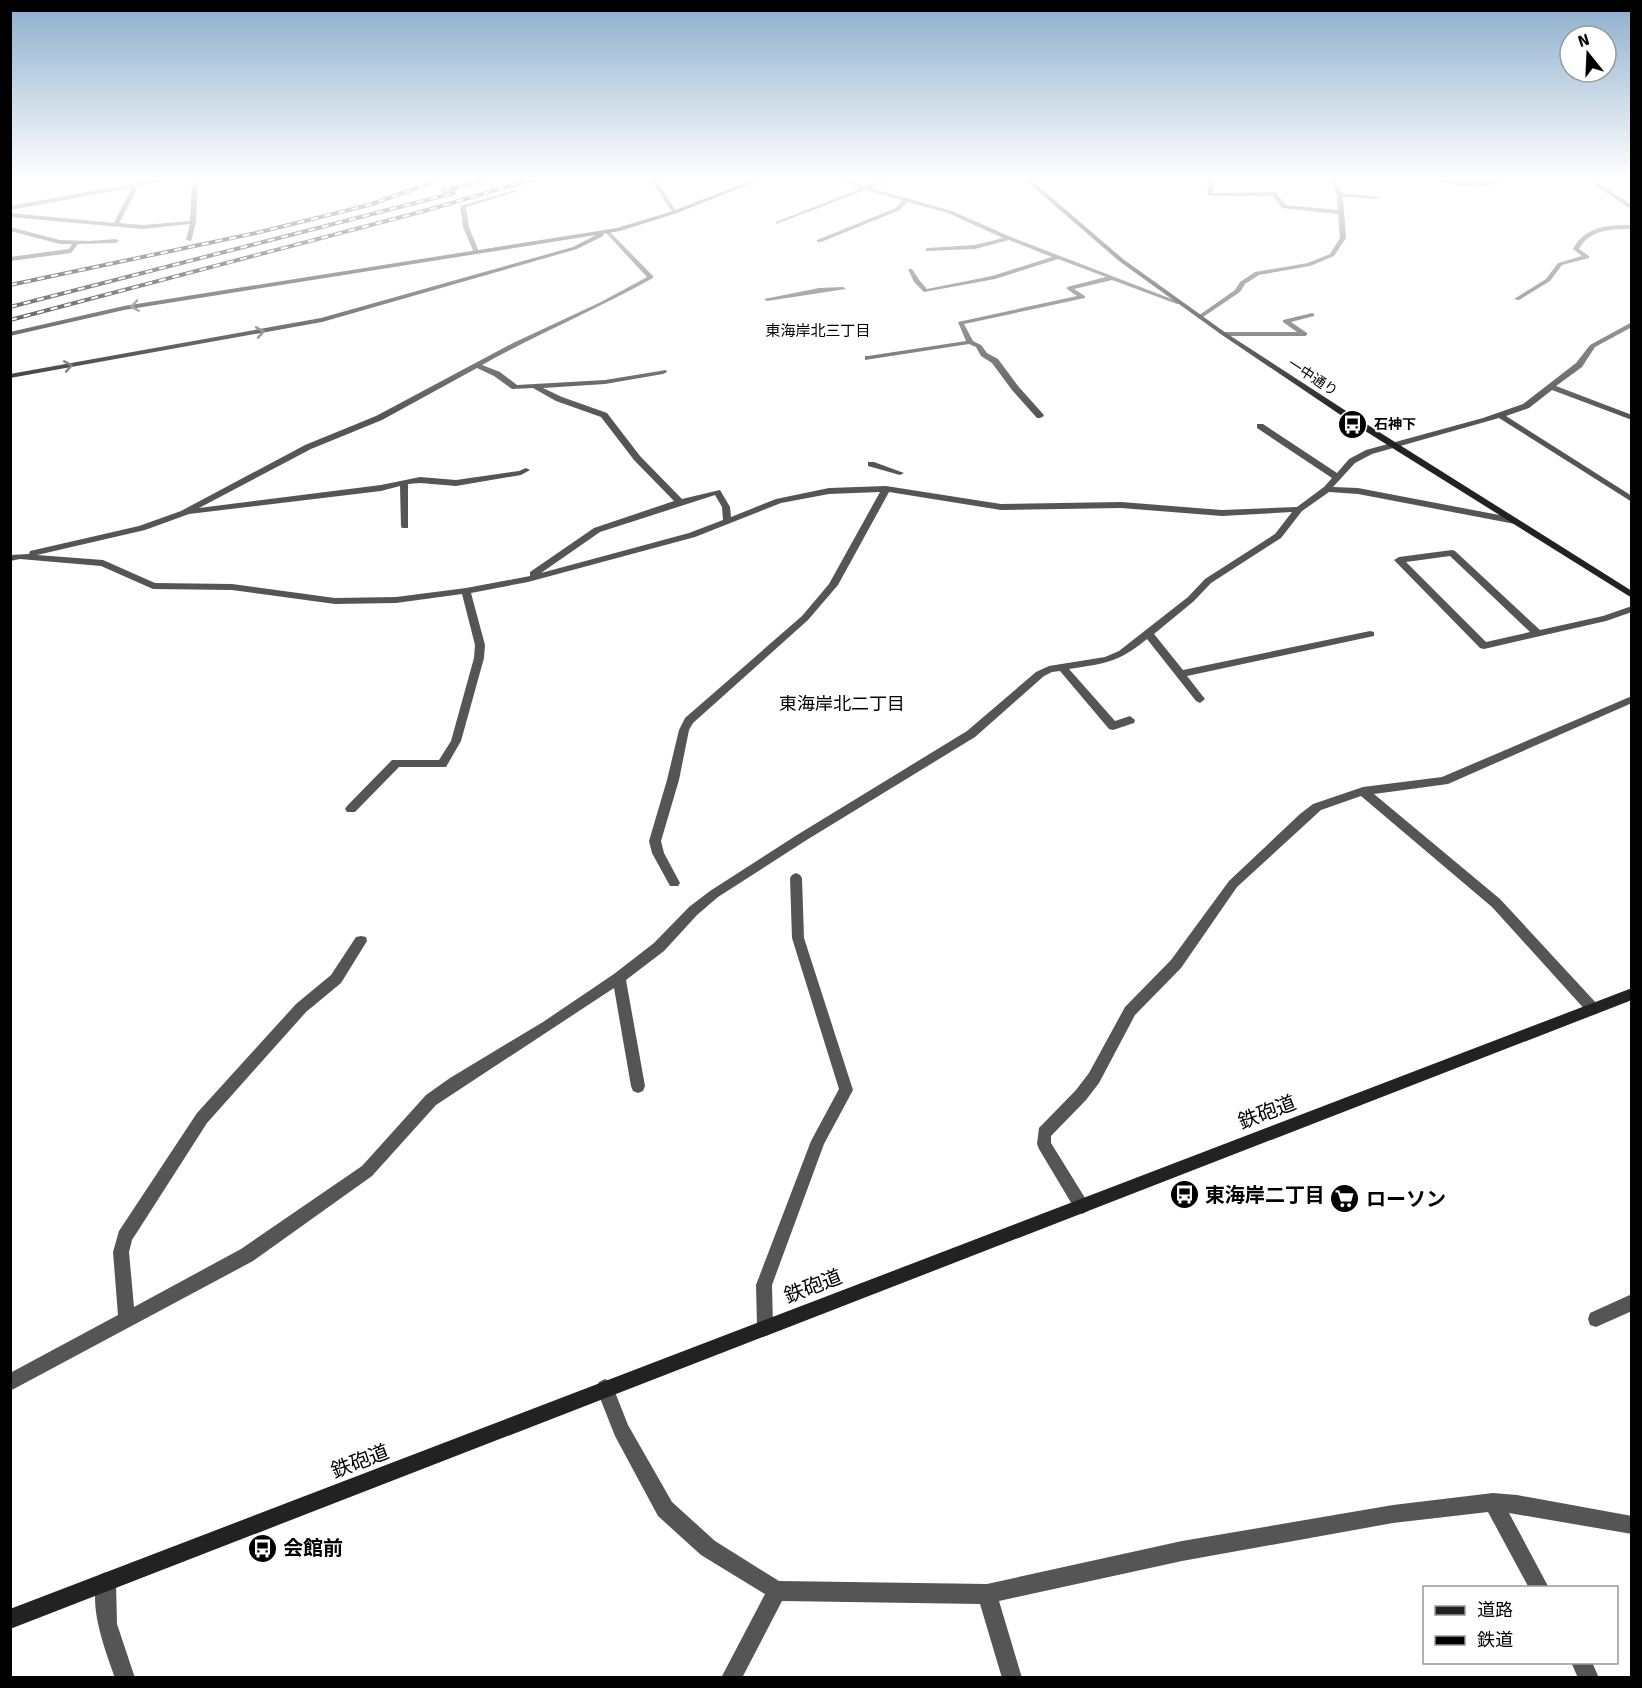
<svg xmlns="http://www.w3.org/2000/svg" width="1642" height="1688" font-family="Signika,'Noto Sans JP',sans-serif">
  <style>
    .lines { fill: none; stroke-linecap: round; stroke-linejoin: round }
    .street { fill: #555; fill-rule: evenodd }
    .secondary { fill: #222; fill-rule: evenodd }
    .rail-casing { stroke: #000; stroke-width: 4 }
    .rail { stroke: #fff; stroke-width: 2; stroke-dasharray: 7; stroke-linecap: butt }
    .oneway { stroke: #646464 }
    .labels { text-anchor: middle; stroke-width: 4.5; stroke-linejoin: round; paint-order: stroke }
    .far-street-label { font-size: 14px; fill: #000; stroke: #fff }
    .far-poi-label { font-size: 14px; font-weight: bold; fill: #000; stroke: #fff; text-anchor: start }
    .far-neighbourhood-label { font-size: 15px; fill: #000; stroke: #fff }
    .neighbourhood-label { font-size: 18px; fill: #000; stroke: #fff }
    .near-street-label { font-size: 20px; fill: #000; stroke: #fff }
    .near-poi-label { font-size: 20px; font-weight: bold; fill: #000; stroke: #fff; text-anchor: start }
  </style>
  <rect width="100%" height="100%" fill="#fff"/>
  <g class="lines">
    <path class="street" d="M159,179h11l-35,8 1,4 -17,32 24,2 47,-4 2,-42h6l-2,43 -5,19 -5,-1 4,-16 -47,5 -133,-12v-4l104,10 16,-32v-3l-120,22v-4z
      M650,179h6l21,34h-4z
      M838,179h8l19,8 20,-8h8l-22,9 81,23 59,26 171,66 -5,1 -65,-24 -38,9 11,7v2l-121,26 9,17 8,4 6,8 11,6 20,27 25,28 1,2 -4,2h-3l-25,-28 -20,-27 -11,-7 -5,-9 -7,-3 -104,16v-4h3l98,-15 -8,-19 119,-26 -10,-7v-2l39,-10 -48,-18 -63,20 -71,13 -10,-10 -6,-13h4l8,12 7,8 65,-13 60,-19 -43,-17 -34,9 -50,2 2,-3 48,-3 28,-7 -55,-25 -41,-11 -7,8 -79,32h-4v-2l79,-32 6,-8 -36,-10 -90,34v-2l84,-33z
      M1207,179h6v14l62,-1 11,13 52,5 -1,-15 -7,-16h6l6,14 39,4 -3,2 -35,-2 3,41 -12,18 -24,10 -51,9 -14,9 -5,8 -40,27 -2,-1v-2l37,-26 5,-8 15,-10 53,-9 22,-9 10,-16 -2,-24 -56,-6 -9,-12h-65z
      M1435,179l38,3 37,-3c-19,10 -55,9 -75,0z
      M1586,179h6l40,26v5z
      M514,190l5,1 -53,16 3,20 10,25 -5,1 -11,-26 -3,-21z
      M1632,225v4c-20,0 -42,0 -53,20l10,7v2l-27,7 -12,16 -31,19 -5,-1 32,-20 12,-16 24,-7 -9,-7c12,-23 35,-24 59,-24z
      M10,227l50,13 29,1 27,-2 3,2 -3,2 -38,1 -7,9 -61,8v-4l59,-8 3,-5h-12l-50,-13z
      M608,230l45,46v2c-56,31 -115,56 -171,87l18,7 17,13 88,-5 61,-10 1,2 -4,2 -58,10 -62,4 19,9 45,16 33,43 42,43 38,-9 10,17 1,10 45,-18 53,-11 57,-2 115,18 120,-2 101,8 75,-3 27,-20 8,-9 -75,-50v-4h6l74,49 12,-14 17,-9 117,-32 40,-14 53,-41 14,-18 42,-23v5l-37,20 -13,20 -26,19 76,29v5l-80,-30 -23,18 -23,8 126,80v6l-133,-84 -127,36 -17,9 -22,24 25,1 157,30 4,3 -4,3 -157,-30 -29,-2 -27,19 -21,27 -70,45 -17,18 -40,33 29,36 187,-39 4,1v4l-187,40 18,23 -5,4 -4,-2 -49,-62c-30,24 -40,24 -78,30l46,52 15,-5 5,4 -1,3 -21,7 -4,-1 -49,-58 -8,1 -8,4 -69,61 -170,104 -87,56 -21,18 -33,36 -38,29 19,106 -2,5 -5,2 -5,-2 -2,-5 -17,-98 -178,117 -64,71 -119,85 -243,130v-18l108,-58 -5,-63 6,-21 78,-118 99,-109 35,-29 25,-38 5,-1 5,1 1,4 -26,42 -35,29 -99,111 -75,117 -3,12 5,55 107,-58 121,-83 64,-71 24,-17 93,-56 71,-48 40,-31 35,-36 21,-16 87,-56 170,-104 69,-59 13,-6 56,-9 14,-6 69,-54 17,-18 70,-45 17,-22 -70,4 -101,-8 -120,2 -112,-18 -51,93 -30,35 -115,103 -4,7 -10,50 -18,61 3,12 16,30 -2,3h-8l-18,-33 -3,-12 18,-61 12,-50 6,-12 117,-102 27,-32 51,-92 -51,2 -48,9 -86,34 -167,45 -57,11 14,52 -1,13 -23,83 -15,26h-47l-44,45h-8l-2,-3 2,-3 45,-46h47l12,-19 23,-83 1,-13 -13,-51 -66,9 -61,1 -103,-14 -79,-1 -52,-23 -81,-7 -10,2v-6l19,-1 1,-3 109,-25 42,-15 124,-66 71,-29 137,-73 88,-41 46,-25 -41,-44zM477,368l17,8 18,13 21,-1 23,13 45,16 33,43 40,41 -80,27 -64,44v4l-64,12 -70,9 -61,1 -103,-14 -77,-1 -52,-23 -66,-5 108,-25 44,-16 192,-23 19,-5 1,40 1,2h6v-44l12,-1 36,3 65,-11 9,-5 -4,-2 -7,3 -63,9 -36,-3 -39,8 -182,23 112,-59 71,-29zM715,495l7,12 1,13 -34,13 -148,40 59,-41z
      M819,288l24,-1 3,2 -79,12 -3,-2z
      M1312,313l2,1v2l-23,6 16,11v2l-2,1h-81l-3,-2 3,-2h73l-14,-10v-2z
      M868,462h6l30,11 -4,2 -32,-9z
      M1452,550l3,1 85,79 63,-14 29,-10v6l-26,9 -122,28 -4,-1 -86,-88 5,-3zM1450,556l80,76 -44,10 -80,-80z
      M1632,696v7l-184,81 -74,10 126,105 98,106 2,4 -2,4 -5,2 -5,-2 -96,-106 -131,-111 -40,14 -84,77 -56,81 -46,47 -36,68 -13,17 -35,36v7l39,63 -2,5 -6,3 -6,-3 -37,-62 -2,-5 2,-16 37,-38 13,-17 36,-66 46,-47 58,-79 71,-67 13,-10 50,-17 79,-10z
      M796,873l4,2 2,3 2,60 49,152 -29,54 -52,141 1,41 -2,6 -6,2 -6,-2 -2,-6 -1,-41 55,-144 28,-52 -47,-151 -2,-60 2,-3z
      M1632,1294v17l-36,16 -6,-2 -2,-6 2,-6z
      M605,1379l6,3 17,43 44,77 43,39 64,40 208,3 195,-43 211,-36 100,-12 24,2 115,21v18l-123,-21 40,75h-20l-41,-76 -95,11 -211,38 -183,40 23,77h-20l-22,-74 -198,-3 -40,77h-21l44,-84 -64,-39 -43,-39 -43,-80 -19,-48 3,-6z
      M106,1572l7,3 3,7 1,42 18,54h-20c-10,-29 -28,-74 -16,-103z
      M1571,1662h21l7,16h-21z"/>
    <path class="secondary" d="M755,179h8l-86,34 -57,18 -17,3v2l-26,13 -255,73 -312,56v-4l311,-56 252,-71 23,-12 -472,75 -114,26v-4l114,-26 493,-78 56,-17z
      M1024,179h6l93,80 103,74 134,87 272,171v7l-278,-174 -132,-89 -103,-74z
      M1632,988v12l-1622,629v-20z"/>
    <defs>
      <path id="rail" d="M444,191l45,-12
        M10,285l246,-52 113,-28 73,-26
        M10,307l444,-114
        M10,320l414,-109 110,-32"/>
    </defs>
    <use href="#rail" class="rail-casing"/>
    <use href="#rail" class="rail"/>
  </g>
  <defs><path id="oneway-chevron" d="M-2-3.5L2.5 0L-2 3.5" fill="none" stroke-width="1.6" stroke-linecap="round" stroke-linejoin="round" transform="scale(1.5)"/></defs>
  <g class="oneway">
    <use href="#oneway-chevron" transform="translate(135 306) rotate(171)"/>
    <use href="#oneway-chevron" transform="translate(260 332) rotate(-10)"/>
    <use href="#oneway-chevron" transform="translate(68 366) rotate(-10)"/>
  </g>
  <linearGradient id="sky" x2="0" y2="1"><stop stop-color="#8cadcc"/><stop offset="0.43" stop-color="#fff"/><stop offset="1" stop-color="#fff" stop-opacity="0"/></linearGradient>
  <rect width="1642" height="415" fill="url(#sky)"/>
  <defs>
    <symbol id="bus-disc" viewBox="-11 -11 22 22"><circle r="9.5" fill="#000" stroke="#fff"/><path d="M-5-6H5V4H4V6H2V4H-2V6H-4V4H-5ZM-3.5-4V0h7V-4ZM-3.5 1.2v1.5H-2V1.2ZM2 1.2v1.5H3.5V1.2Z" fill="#fff"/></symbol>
    <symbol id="supermarket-disc" viewBox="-11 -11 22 22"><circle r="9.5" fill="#000" stroke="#fff"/><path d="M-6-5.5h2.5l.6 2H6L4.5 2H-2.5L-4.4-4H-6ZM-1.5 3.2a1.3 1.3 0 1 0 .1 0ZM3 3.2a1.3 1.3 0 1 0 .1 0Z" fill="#fff"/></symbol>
  </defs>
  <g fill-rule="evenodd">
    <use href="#bus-disc" x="1336" y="408" width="33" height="33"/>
    <use href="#bus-disc" x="1168" y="1178" width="33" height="33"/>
    <use href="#supermarket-disc" x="1328" y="1182" width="33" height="33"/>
    <use href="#bus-disc" x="246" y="1532" width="33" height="33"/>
  </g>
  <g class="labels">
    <g class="far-street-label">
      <text transform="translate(1313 377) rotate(33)" y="5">一中通り</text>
    </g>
    <g class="far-poi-label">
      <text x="1374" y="429">石神下</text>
    </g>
    <g class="far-neighbourhood-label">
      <text x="818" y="336">東海岸北三丁目</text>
    </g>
    <g class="neighbourhood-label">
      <text x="842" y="710">東海岸北二丁目</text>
    </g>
    <g class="near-street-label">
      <text transform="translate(1267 1112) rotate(-21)" y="7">鉄砲道</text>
      <text transform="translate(813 1286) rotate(-21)" y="7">鉄砲道</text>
      <text transform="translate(360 1461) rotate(-21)" y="7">鉄砲道</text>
    </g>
    <g class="near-poi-label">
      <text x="1205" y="1202">東海岸二丁目</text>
      <text x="1366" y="1206">ローソン</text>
      <text x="283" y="1555">会館前</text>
    </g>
  </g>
  <rect width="1642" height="1688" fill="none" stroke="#000000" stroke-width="24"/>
  <rect x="1423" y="1586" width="195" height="78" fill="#ffffff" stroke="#999999" stroke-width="1.5"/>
  <rect x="1435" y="1606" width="30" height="9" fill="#222222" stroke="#999999" stroke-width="1.5"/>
  <text x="1477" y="1616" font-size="18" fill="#000000">道路</text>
  <rect x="1435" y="1636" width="30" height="9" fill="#000000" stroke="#999999" stroke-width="1.5"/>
  <text x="1477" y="1646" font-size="18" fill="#000000">鉄道</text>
  <g transform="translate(1588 54) rotate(342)"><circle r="28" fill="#ffffff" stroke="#999999" stroke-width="1.5"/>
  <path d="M0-4.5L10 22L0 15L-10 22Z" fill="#000000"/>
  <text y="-9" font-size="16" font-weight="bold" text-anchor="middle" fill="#000000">N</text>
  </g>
</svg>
